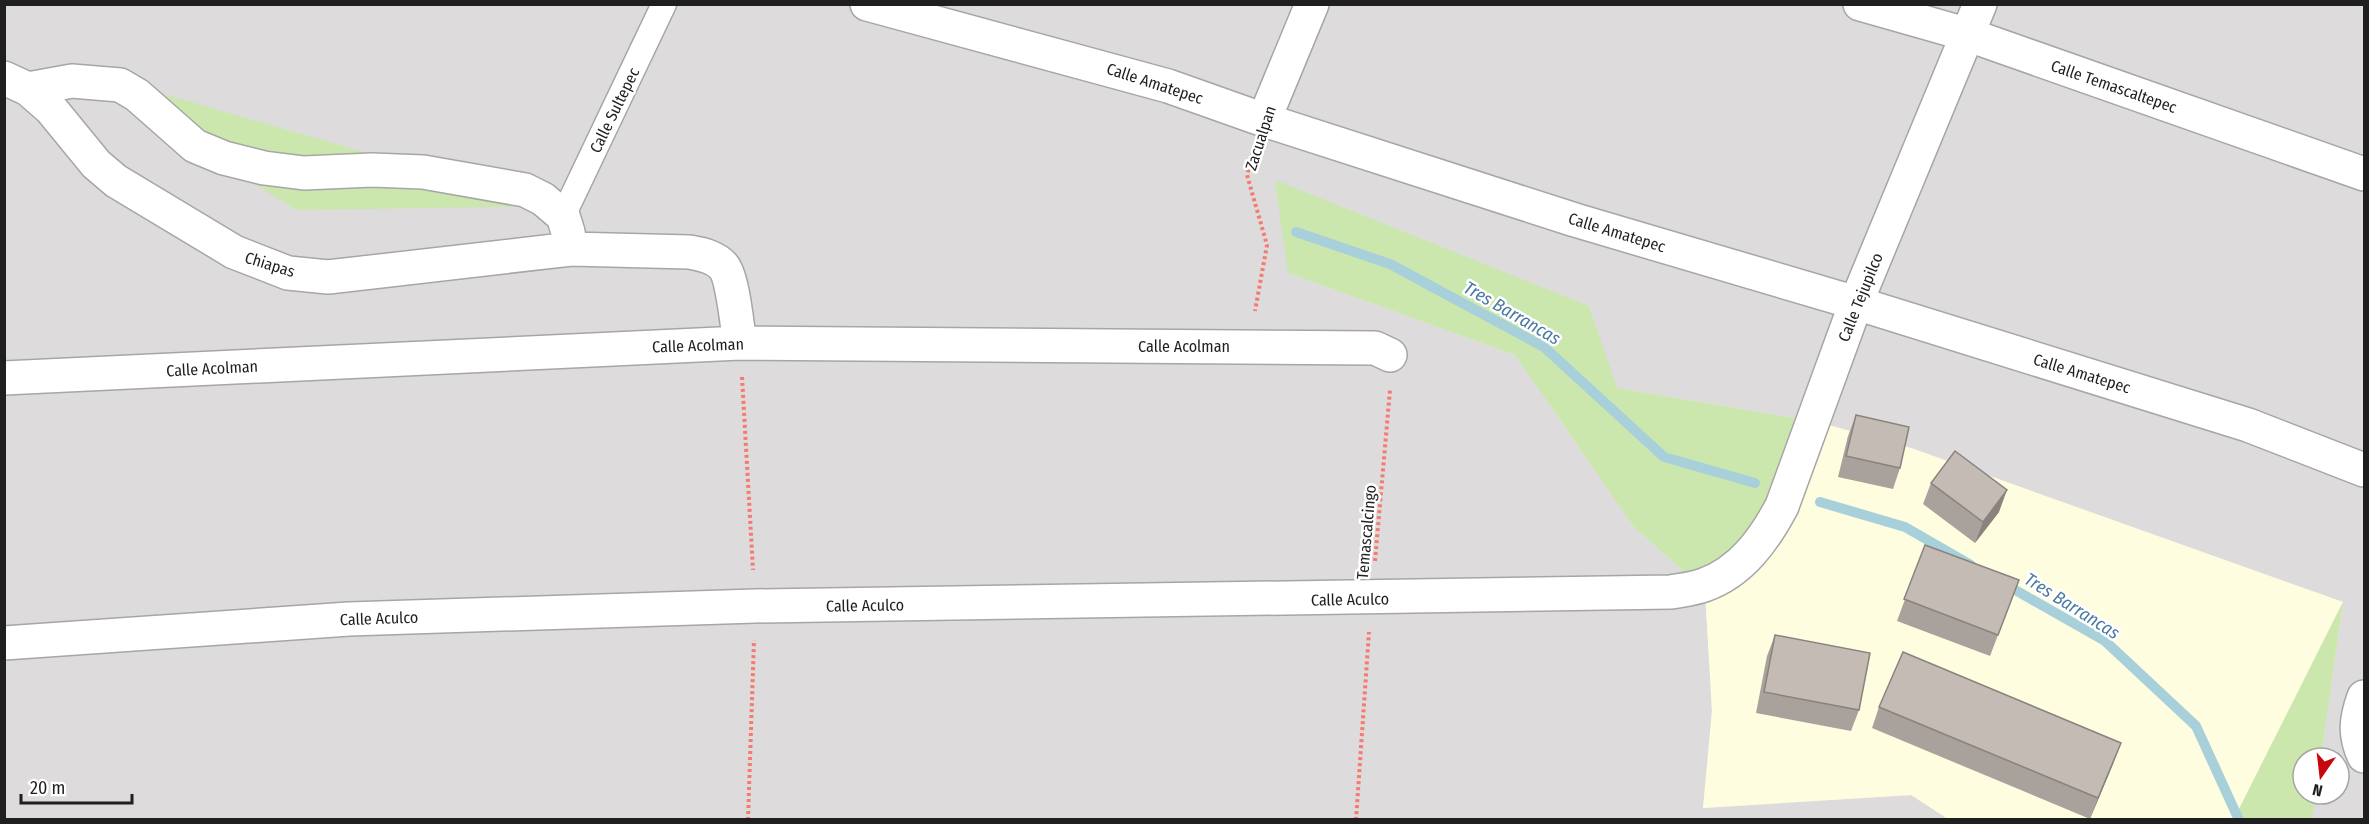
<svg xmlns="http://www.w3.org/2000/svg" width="2369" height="824" font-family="'Fira Sans Condensed',sans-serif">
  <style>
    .residential { fill: #dddbdc }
    .education { fill: #fefddf }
    .grass { fill: #cbe7ad }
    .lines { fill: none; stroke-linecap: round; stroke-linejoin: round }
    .stream { stroke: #a7d0db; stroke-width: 10 }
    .pedestrian-casing { stroke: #a6a6a6; stroke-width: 27 }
    .minor-casing { stroke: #a6a6a6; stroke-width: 36 }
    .tertiary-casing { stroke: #a6a6a6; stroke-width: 36 }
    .path { stroke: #f57b70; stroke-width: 4; stroke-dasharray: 3 3; stroke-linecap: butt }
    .pedestrian { stroke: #fff; stroke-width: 24 }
    .minor { stroke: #fff; stroke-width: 33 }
    .tertiary { stroke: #fff; stroke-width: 33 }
    .wall { fill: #a9a19b }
    .shaded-wall { fill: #89837e }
    .building { fill: #c4bbb4; stroke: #89837e; stroke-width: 1.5 }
    .labels { text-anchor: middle; stroke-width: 5; stroke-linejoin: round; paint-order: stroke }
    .street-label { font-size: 16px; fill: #1f1f1f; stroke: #fff }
    .water-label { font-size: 18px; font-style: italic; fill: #4b79a3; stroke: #fff }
  </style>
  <rect width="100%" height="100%" fill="#efebe5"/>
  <path class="residential" d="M5,5h2359v814h-52l4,-25h23v-36h-18l22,-156 -432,-154 -93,-26 -202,-34 -27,-82 -301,-33 227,82 118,171 72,65 7,120 -9,97 209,-13 36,24 -1943,1z"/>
  <path class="education" d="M1818,422l93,26 432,154 -109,217h-286l-37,-24 -208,13 9,-97 -7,-120z"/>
  <path class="grass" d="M73,68l478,138 -255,4z
    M1275,180l314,126 28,82 201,34 -59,105 -54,64 -72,-65 -118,-171 -227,-82z
    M2343,602l-22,156h-18v36h13l-4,25h-78z"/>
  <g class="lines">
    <path class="stream" d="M1296,232l94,32 154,83 120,110 91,26
      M1820,502l85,25 66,38
      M2003,583l102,58 91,85 43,94"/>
    <defs>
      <path id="pedestrian" d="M563,216l101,-212"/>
      <path id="minor" d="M1860,4l109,31 395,139
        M4,78l24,11 23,20 45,55 20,17 118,71 54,21 40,4 243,-28 118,3c11,2 25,4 34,14 10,11 14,61 17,77
        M28,89l44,-8 48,4 17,10 58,51 29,12 40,10 40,5 68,-3 51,2 102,18 18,9 20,17 5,16 3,17
        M1264,120l48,-116
        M4,378l736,-35 635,5 15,7
        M2364,697c-8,22 -10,37 0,59"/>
      <path id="tertiary" d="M867,4l301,82 96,34 311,100 281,83 392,122 116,45
        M4,643l345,-24 406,-13 916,-14c11,-2 22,-3 33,-7 37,-13 60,-45 78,-79l74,-203 124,-299"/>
    </defs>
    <use href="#pedestrian" class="pedestrian-casing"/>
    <use href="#minor" class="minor-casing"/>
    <use href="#tertiary" class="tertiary-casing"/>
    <path class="path" d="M1253,152l-6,23 20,70 -12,66
      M742,377l11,193
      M1375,561l15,-171
      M748,820l6,-180
      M1356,820l13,-188"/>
    <use href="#pedestrian" class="pedestrian"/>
    <use href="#minor" class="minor"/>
    <use href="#tertiary" class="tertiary"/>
  </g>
  <path class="wall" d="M1856,415l44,53 -7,21 -55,-12 10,-41z
    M1931,483l68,29 -24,31 -52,-39z
    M1925,545l94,35 -29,76 -93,-35z
    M1775,635l84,75 -8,21 -95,-18 11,-57z
    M1879,707l234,57 -23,55 -218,-91z"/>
  <path class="shaded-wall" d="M2007,490l-8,22 -24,31 8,-21z
    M2121,743l-8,21 -23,55 8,-21z"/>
  <path class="building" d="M1856,415l53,12 -9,41 -54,-12z
    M1955,451l52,39 -24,32 -52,-39z
    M1925,545l94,35 -21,55 -94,-36z
    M1775,635l95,18 -11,57 -95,-18z
    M1903,652l218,91 -23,55 -219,-91z"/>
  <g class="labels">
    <g class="street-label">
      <text transform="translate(1155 83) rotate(18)" y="6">Calle Amatepec</text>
      <text transform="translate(2114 86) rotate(19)" y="6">Calle Temascaltepec</text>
      <text transform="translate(614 110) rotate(-64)" y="6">Calle Sultepec</text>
      <text transform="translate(1260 138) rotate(-72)" y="6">Zacualpan</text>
      <text transform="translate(1617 232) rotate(17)" y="6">Calle Amatepec</text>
      <text transform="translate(270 264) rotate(17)" y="6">Chiapas</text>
      <text transform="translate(1860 297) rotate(-68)" y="6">Calle Tejupilco</text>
      <text transform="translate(698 345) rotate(-2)" y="6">Calle Acolman</text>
      <text x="1184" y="352">Calle Acolman</text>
      <text transform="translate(212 368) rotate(-3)" y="6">Calle Acolman</text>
      <text transform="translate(2082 373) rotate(17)" y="6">Calle Amatepec</text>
      <text transform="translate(1366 532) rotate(-85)" y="6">Temascalcingo</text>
      <text transform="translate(1350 599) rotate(-1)" y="6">Calle Aculco</text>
      <text transform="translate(865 605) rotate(-1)" y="6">Calle Aculco</text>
      <text transform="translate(379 618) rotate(-2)" y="6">Calle Aculco</text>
    </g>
    <g class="water-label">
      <text transform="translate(1512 313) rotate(30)" y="6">Tres Barrancas</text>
      <text transform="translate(2072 606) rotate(32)" y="6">Tres Barrancas</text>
    </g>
  </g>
  <rect width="2369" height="824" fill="none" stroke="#1f1f1f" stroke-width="12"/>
  <g transform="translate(2321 776) rotate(194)"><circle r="28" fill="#ffffff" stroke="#a5a5a5" stroke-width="1.5"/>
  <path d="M0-4.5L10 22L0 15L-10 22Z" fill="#c6070b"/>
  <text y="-9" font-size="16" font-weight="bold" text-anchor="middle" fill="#1f1f1f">N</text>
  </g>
  <path d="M21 794v9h111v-9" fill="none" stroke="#1f1f1f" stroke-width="3"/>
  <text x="30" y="794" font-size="18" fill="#1f1f1f" stroke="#ffffff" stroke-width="4.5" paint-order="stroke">20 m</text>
</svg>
